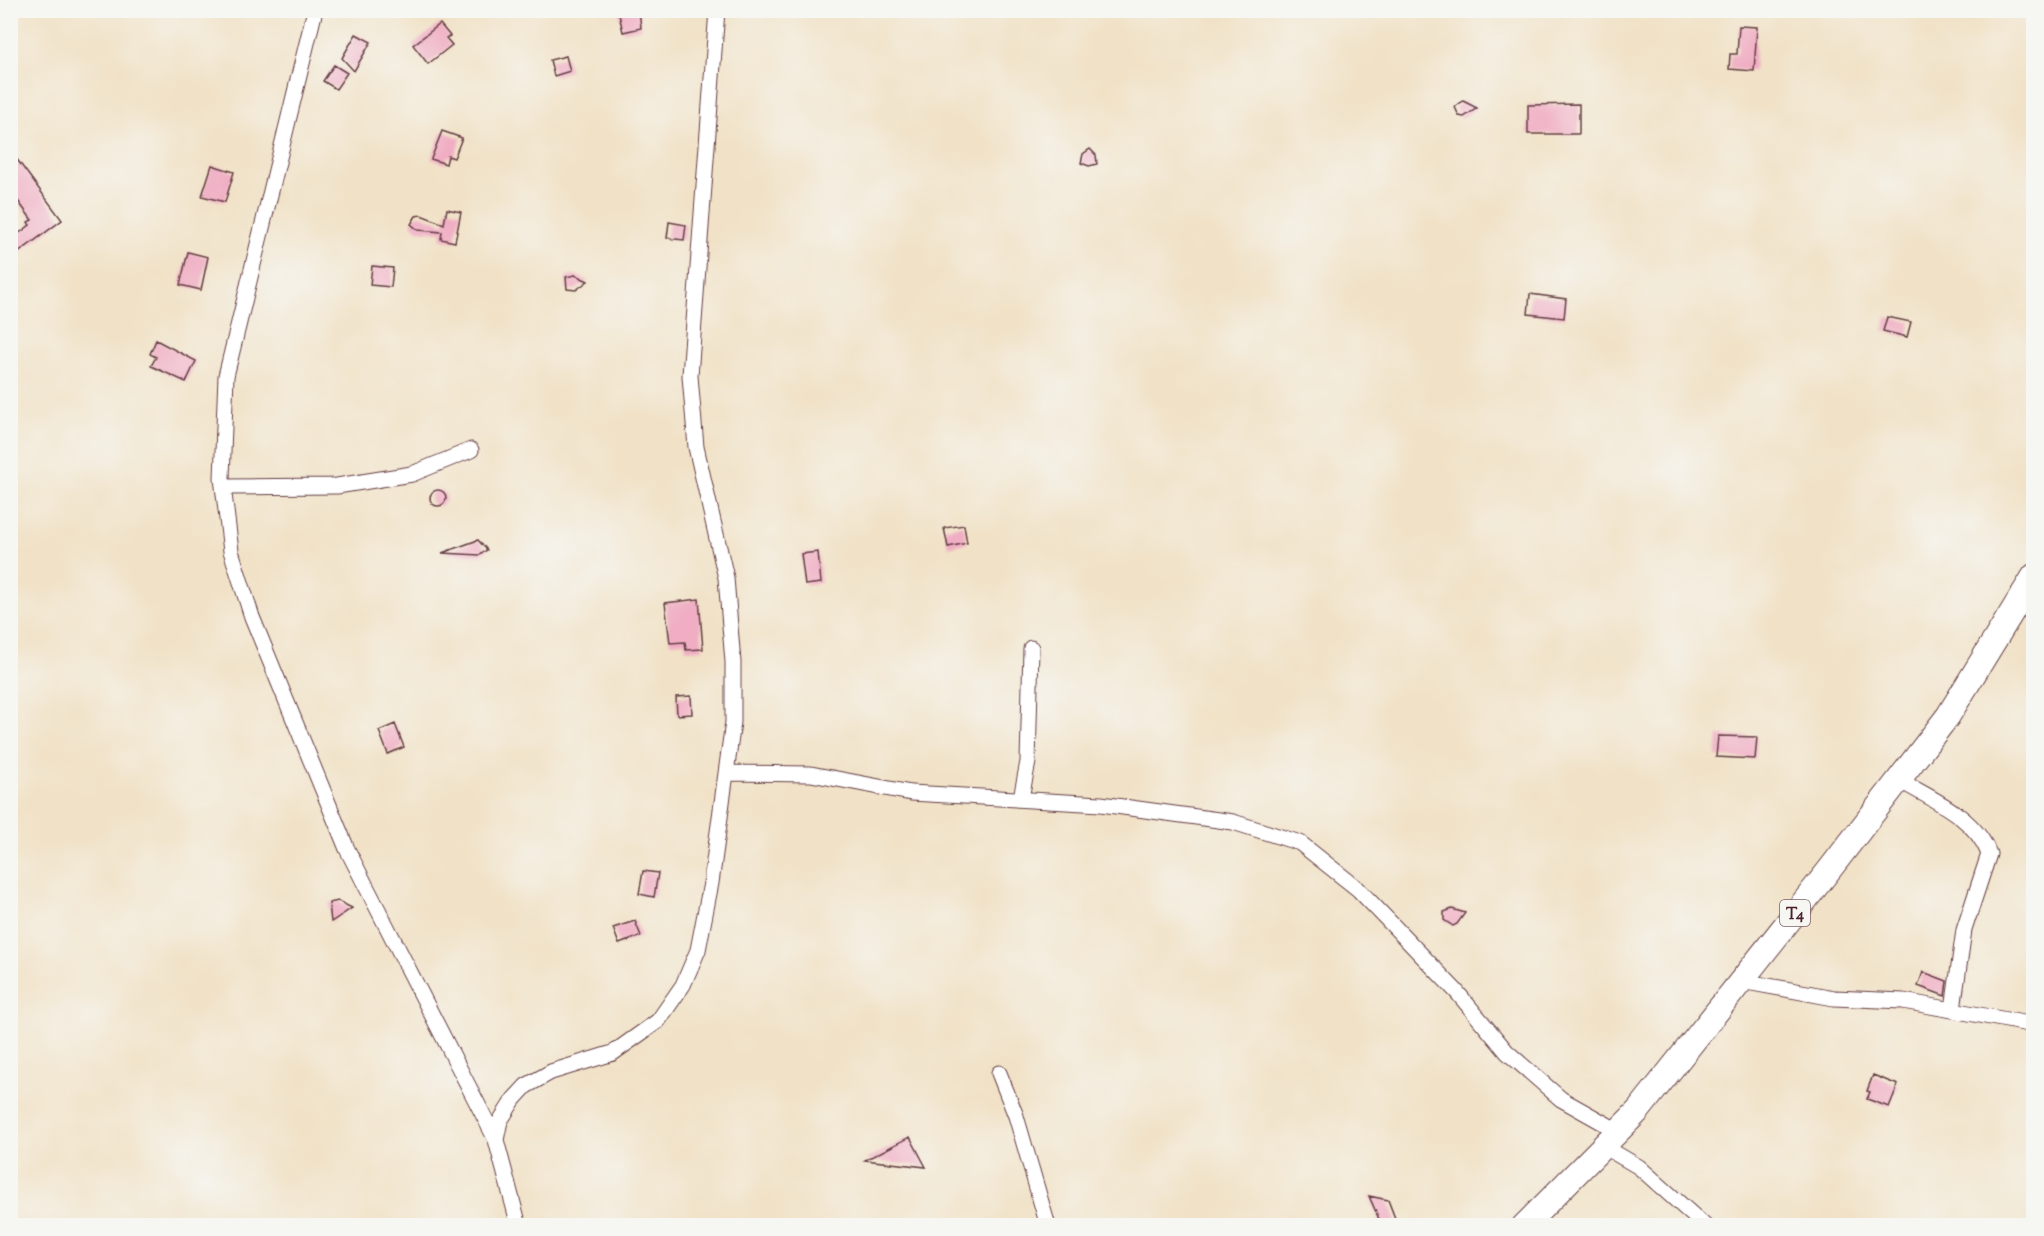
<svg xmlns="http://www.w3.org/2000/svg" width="2044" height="1236" font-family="'Sorts Mill Goudy',serif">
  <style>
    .building { fill: #f0adc3 }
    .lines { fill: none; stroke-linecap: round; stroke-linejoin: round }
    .minor-casing { stroke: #633c42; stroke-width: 17 }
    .trunk-casing { stroke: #633c42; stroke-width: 26 }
    .minor { stroke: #fff; stroke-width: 15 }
    .trunk { stroke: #fff; stroke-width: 24 }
    .labels { text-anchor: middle; stroke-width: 6; stroke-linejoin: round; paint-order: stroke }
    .shield { fill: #f6f6f2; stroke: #7e6067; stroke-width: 1.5 }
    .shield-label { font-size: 16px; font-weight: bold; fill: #4a1f2b }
  </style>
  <rect width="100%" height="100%" fill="#f6f6f2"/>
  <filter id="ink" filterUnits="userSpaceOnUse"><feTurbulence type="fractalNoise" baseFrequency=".0167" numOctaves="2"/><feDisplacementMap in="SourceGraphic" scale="12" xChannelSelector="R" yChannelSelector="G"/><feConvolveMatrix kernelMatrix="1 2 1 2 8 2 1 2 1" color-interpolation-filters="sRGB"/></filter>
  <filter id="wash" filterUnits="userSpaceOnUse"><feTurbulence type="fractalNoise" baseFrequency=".008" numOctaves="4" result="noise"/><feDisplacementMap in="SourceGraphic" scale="24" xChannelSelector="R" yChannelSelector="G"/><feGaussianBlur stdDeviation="1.35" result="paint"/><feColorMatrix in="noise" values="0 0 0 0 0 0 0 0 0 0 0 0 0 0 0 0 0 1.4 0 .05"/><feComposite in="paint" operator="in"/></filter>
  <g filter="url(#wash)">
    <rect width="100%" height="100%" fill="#f1e2c7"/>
    <g id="blocks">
      <path class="building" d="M618,10h21l2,18 -18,4z
        M440,24l10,12 -4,2 6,7 -24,19 -15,-19z
        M1739,26l18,1 -3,44 -25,-2 1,-15h7z
        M356,34l15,8 -17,29 -12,-13z
        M566,56l4,15 -16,5 -4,-16z
        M334,65l13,8 -11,16 -13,-8z
        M1463,101l14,7 -13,9 -5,-1 -4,-9z
        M1579,104v30h-51v-29z
        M442,131l20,7 -8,20 -6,-2 -2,8 -15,-5z
        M1090,149l6,6 1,9 -8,2 -8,-3 2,-9z
        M10,150l52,70 -52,39v-19l20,-15 -2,-3 4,-2 -22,-30z
        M212,165l22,7 -9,30 -23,-6z
        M447,209l14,3 -6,30 -14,-3 1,-7 -24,-2 -7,-6 5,-8 5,-1 23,9z
        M669,222l17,3 -2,15 -17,-2z
        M188,252l20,5 -7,33 -21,-5z
        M372,266l21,2 -2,19 -21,-2z
        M575,275l13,6 -12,9 -9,-1 -1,-12z
        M1530,294l36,5 -2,19 -36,-4z
        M1887,317l24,5 -4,15 -24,-6z
        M156,340l40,21 -10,21 -35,-16 5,-9 -6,-3z
        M430 498a8 8 0 1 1 16 0a8 8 0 1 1-16 0Z
        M964,525l3,18 -19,4 -4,-19z
        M478,540l9,10 -7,5 -38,-2z
        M818,552l3,31 -16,2 -4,-31z
        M699,599l4,50 -17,1 -1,-8 -15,1 -5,-40z
        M691,696l1,18 -15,1 -1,-18z
        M395,724l9,23 -16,7 -9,-23z
        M1718,736l39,1 -2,22 -39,-2z
        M643,871l15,2 -4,24 -15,-3z
        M338,901l14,7 -21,14 -2,-19z
        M1452,909l13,4 -8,11 -4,2 -9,-6v-8z
        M635,921l6,15 -22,8 -6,-16z
        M1923,972l24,9 -2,15 -27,-10z
        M1873,1075l25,10 -9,22 -22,-8 3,-7 -3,-1z
        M910,1137l16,30 -61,-7z
        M1369,1196l19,4 10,26h-16z"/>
    </g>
  </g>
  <g filter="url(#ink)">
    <use href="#blocks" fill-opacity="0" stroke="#633c42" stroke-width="1.5"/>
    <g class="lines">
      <defs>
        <path id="minor" d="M315,10l-89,366 -4,102 9,73 21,66 95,232 149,291 23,86
          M223,487l114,-1 75,-12 59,-24
          M726,773l85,1 100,19 190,11 132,18 67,21 58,46 98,102 51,61 54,47 57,32
          M1899,780c32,19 76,36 90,74l-25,76 -11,79
          M1021,798l7,-36 3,-114
          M1741,981l93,17 69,3 131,24
          M999,1073l17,43 32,110
          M496,1140l4,-19 14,-22 12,-13 25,-14 62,-19 45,-32 25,-36 15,-35 13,-67 22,-161v-60l-7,-84 -30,-131 -6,-71 27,-366
          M1603,1146l36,21 66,59"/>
        <path id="trunk" d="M1524,1226l114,-115 192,-242 118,-153 86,-140"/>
      </defs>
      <use href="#minor" class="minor-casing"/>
      <use href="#trunk" class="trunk-casing"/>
      <use href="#minor" class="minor"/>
      <use href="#trunk" class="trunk"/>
    </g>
  </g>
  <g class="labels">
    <rect class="shield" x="1780" y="900" width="30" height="26" rx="4.5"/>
    <g class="shield-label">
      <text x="1795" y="919">T4</text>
    </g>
  </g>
  <rect width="2044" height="1236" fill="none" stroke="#f6f6f2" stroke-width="36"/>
</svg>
